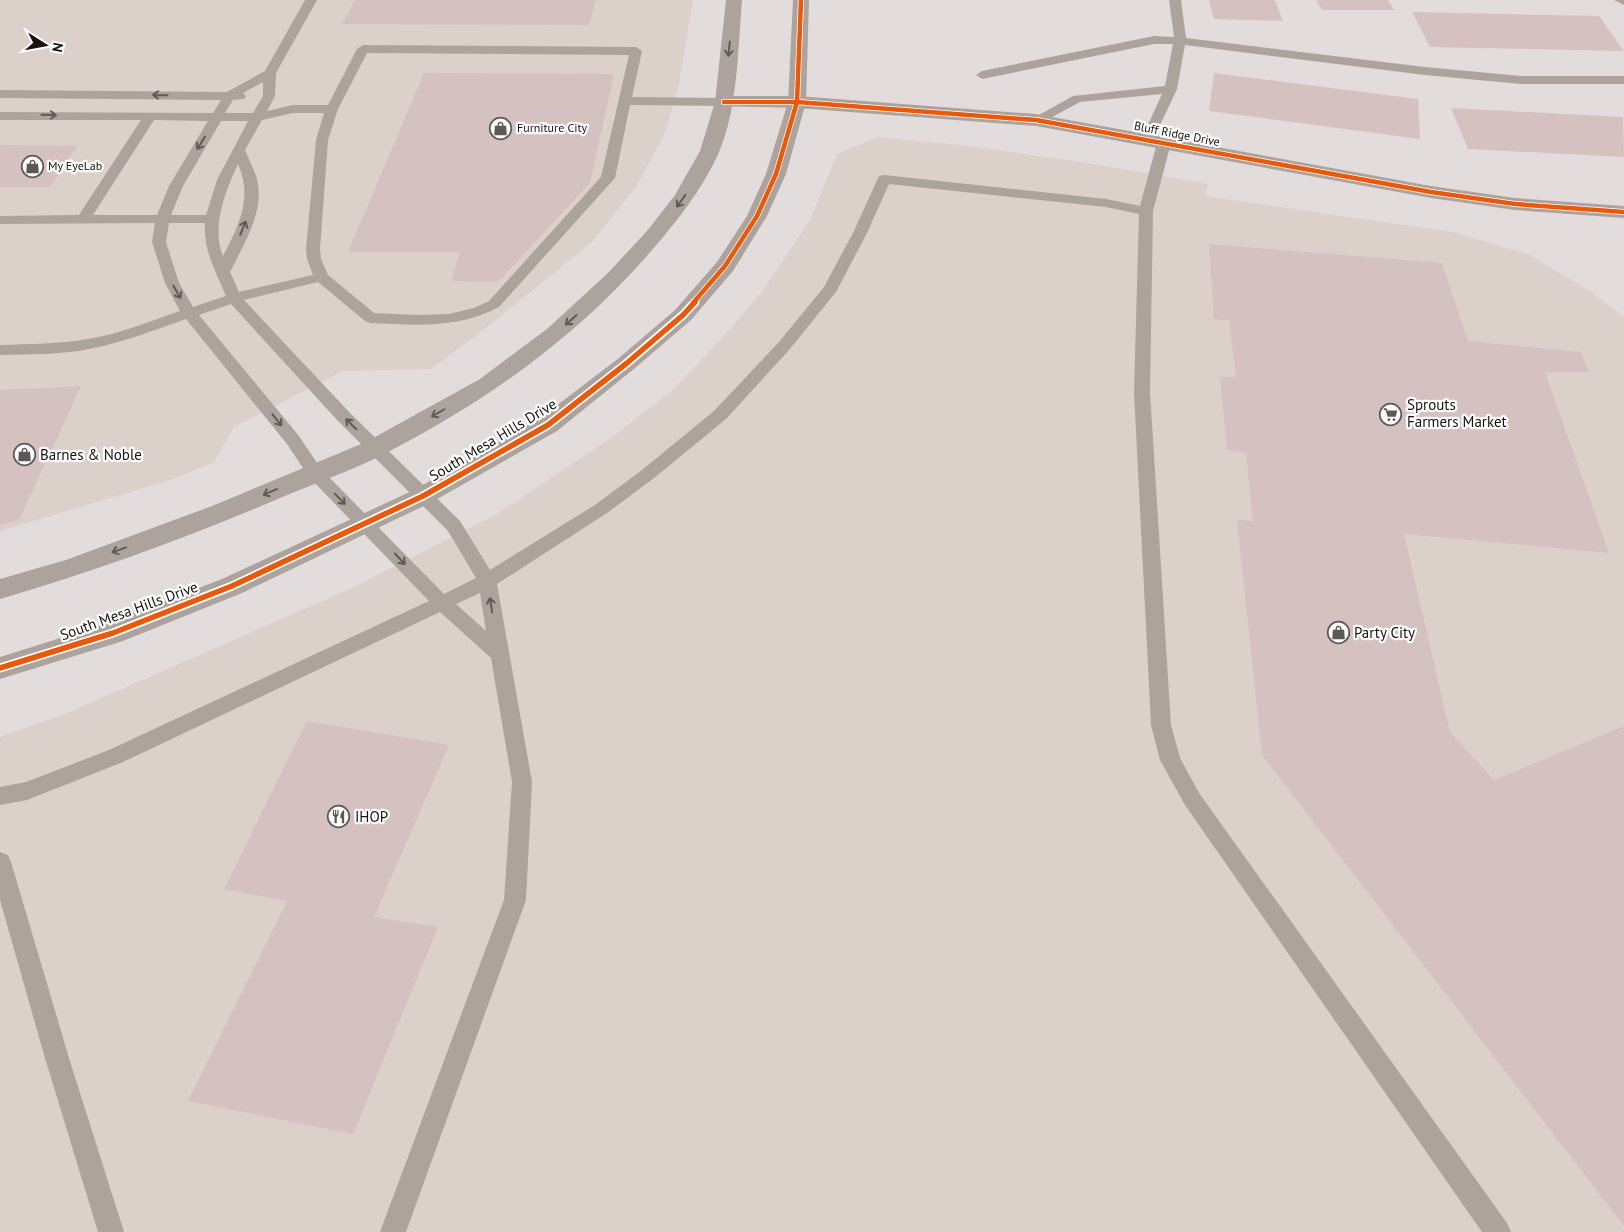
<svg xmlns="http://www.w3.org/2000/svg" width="1624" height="1232" font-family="'PT Sans',sans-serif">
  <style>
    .built { fill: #dcd0cb }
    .building { fill: #d5c2c0 }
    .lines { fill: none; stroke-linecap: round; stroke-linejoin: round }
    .service { fill: #aca39c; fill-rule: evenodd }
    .minor { fill: #aca39c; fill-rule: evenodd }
    .tertiary { fill: #aca39c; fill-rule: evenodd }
    .cycleway-far1-casing { stroke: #fff; stroke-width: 6 }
    .cycleway-casing { stroke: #fff; stroke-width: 9 }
    .cycleway-far1 { stroke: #e8590c; stroke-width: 4.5 }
    .cycleway { stroke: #e8590c; stroke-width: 5.5 }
    .oneway { stroke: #605a56 }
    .labels { text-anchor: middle; stroke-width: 4.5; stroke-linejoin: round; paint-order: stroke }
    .far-poi-label { font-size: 12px; fill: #151210; stroke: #fff; text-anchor: start }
    .far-street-label { font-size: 12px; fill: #151210; stroke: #fff }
    .poi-label { font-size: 15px; fill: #151210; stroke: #fff; text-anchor: start }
    .street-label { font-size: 15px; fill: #151210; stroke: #fff }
  </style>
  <rect width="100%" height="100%" fill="#e2dddc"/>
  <path class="built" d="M0,0h693l-14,84 -14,49 -29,54 -44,55 -102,83 -59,44 -88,2 -109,56 -20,35 -37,16 -177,53z
    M877,137l93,9 124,18 114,20 -3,12 248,36 75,22 65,39 31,24v915h-1624v-495l65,-23 287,-126 145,-74 118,-79 55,-43 44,-45 47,-54 49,-73 27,-66z"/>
  <path class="building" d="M355,0h241l-7,25 -247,-1z
    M1209,0h66l8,21 -69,-2z
    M1316,0h72l6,10h-72z
    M1412,12l187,4 25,35 -194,-4z
    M424,73l190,1 -24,109 -92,99 -47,-1 9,-29h-112z
    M1214,73l204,26 2,40 -211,-28z
    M1451,108l172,9 1,40 -156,-8z
    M0,145l77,1 -27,41h-50z
    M1209,244l233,19 26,78 113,11 8,20h-44l64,181 -205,-19 46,198 44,48 130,-54v500l-362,-471 -25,-235 16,1 -7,-68 -19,-3 -7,-73h16l-7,-57 -15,-1z
    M81,386l-62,134 -19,5v-135z
    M307,721l142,24 -75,172 64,10 -85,207 -165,-33 99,-200 -63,-12z"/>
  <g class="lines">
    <path class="service" d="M305,0h12l-41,73 -1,23 -8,15 26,-6h35l29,-56 6,-4 273,2 6,4 -10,46 92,1 6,4 -6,4 -94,-1 -15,73 -116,129c-41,22 -84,18 -129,16l-5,-2 -47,-39 -74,18 106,113 110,108 30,49 105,-65 47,-35 72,-59 65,-69 45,-55 29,-54 26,-57 5,-1 222,24 34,7 17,-63 2,-3h10l2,3 -18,68 -3,181 21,333 9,33 19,35 308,430 4,9h-29l-297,-427 -25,-45 -9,-35 -17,-333 5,-178 -33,-7 -217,-23 -22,49 -31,59 -47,58 -63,69 -72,59 -47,35 -110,71 35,198 -6,118 -120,332h-26l124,-332 8,-118 -21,-124 -51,-46 -317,150 -96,38 -27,5v-18l26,-5 83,-32 320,-149 -120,-124 -22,-33 -101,-125c-32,11 -64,24 -97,30 -29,6 -59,5 -89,6v-10c30,-1 59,-1 88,-6 32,-5 62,-18 92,-28l-15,-28 -13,-41 3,-19 -155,1v-8l79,-1 62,-95h-141v-8l213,1 8,-13 -221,-2v-8l227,2 38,-21zM367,53l262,2 -28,122 -112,124 -15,7 -25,6 -32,1 -43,-2 -46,-38 -7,-16 -1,-10 8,-109 10,-31zM263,82v14l-10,17h-28l8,-13 11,-1 2,-3 -3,-3zM293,113h31l-8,27 -10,109 1,10 6,16 -74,17 -9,-20c14,-28 35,-61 27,-93 -3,-10 -8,-19 -12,-29l17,-30zM154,120l54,1 -39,65 -12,29h-64zM221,121h27l-31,59 -11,35h-35l12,-29zM238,164c15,33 1,62 -15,92 -12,-29 2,-64 15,-92zM169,223h36c-2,27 11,49 21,73l-33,11 -14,-24 -13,-41zM231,304l107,117 110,110 28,47 -32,16 -123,-125 -22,-33 -100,-121zM480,593l6,38 -30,-27z
      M1169,0h12l5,38 239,29 96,9h103v8h-103l-96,-9 -240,-30 -8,44 -24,51 -6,4 -6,-4 21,-46 -82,8 -39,21h-10l-1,-3 43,-24 92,-10 8,-42h-19l-172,35 -6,-4 6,-4 172,-35 20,1z
      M1614,0h10v5z
      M0,852l8,3 3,7 58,196 55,174h-26l-53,-174 -45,-158z"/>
    <path class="minor" d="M724,96h73l239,18 395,72 84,12 109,8v12l-109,-8 -84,-12 -395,-72 -239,-18 -79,-2 -3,-4 3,-4z"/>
    <path class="tertiary" d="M726,0h16c-4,47 -4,108 -23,152 -17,39 -45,73 -73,105 -73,83 -164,147 -262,197 -33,17 -69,29 -104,44 -91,39 -185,73 -280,101v-20l66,-19 146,-54 154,-64 114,-63 67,-50 61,-56 39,-42 28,-36 25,-44 15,-49z
      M793,0h16l-3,102 -20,72 -19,42 -34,55 -42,49 -56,48 -78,63 -125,71 -190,91 -119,48 -123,38v-22l105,-33 117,-45 192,-89 125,-71 80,-61 56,-48 42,-48 30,-46 19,-42 22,-72z"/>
    <defs>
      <path id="cycleway-far1" d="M724,102h73l239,18 395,72 84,12 109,8
        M693,303l32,-37 32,-50 19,-42 21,-72 4,-102"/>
      <path id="cycleway" d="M0,668l113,-35 119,-47 191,-90 125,-71 79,-62 56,-48 12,-13"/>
    </defs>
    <use href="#cycleway-far1" class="cycleway-far1-casing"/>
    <use href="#cycleway" class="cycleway-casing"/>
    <use href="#cycleway-far1" class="cycleway-far1"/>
    <use href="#cycleway" class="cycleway"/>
  </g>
  <defs><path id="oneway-shaft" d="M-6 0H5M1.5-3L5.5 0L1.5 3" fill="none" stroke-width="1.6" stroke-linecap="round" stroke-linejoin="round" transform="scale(1.25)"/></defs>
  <g class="oneway">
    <use href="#oneway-shaft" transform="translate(729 49) rotate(96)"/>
    <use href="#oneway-shaft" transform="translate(160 95) rotate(-179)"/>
    <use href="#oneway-shaft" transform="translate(49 115) rotate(1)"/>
    <use href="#oneway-shaft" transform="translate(201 143) rotate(122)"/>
    <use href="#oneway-shaft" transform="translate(681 201) rotate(126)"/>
    <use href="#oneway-shaft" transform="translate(243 228) rotate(-68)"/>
    <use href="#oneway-shaft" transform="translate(177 292) rotate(60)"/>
    <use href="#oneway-shaft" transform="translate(571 320) rotate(138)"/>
    <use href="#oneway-shaft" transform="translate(438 413) rotate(150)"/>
    <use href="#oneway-shaft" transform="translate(277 420) rotate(51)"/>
    <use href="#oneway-shaft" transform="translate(351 424) rotate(-135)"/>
    <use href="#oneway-shaft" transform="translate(270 492) rotate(157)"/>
    <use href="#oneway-shaft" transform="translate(340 499) rotate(46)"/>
    <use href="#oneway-shaft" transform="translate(119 550) rotate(160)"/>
    <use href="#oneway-shaft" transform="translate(400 559) rotate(47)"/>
    <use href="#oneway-shaft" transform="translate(491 605) rotate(-99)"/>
  </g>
  <defs>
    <symbol id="shop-ring" viewBox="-11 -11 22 22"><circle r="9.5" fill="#fff" stroke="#5d5957" stroke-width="1.5"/><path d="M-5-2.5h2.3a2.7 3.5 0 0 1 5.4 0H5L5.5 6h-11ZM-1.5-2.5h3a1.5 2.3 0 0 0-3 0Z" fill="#5d5957"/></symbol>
    <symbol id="supermarket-ring" viewBox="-11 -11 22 22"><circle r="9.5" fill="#fff" stroke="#5d5957" stroke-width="1.5"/><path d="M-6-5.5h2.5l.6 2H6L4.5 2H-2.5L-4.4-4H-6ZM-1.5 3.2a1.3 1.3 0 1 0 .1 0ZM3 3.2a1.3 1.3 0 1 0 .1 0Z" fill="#5d5957"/></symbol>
    <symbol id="restaurant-ring" viewBox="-11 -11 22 22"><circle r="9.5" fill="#fff" stroke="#5d5957" stroke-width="1.5"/><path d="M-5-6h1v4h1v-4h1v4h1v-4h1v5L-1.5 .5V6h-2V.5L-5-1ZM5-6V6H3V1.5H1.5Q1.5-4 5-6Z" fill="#5d5957"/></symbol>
  </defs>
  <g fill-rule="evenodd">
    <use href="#shop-ring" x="488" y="116" width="25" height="25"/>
    <use href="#shop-ring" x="20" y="154" width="25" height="25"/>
    <use href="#supermarket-ring" x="1378" y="402" width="25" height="25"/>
    <use href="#shop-ring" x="12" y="442" width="25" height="25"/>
    <use href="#shop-ring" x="1326" y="620" width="25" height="25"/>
    <use href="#restaurant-ring" x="326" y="804" width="25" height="25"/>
  </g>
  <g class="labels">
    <g class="far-poi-label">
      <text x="517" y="132">Furniture City</text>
      <text x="48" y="170">My EyeLab</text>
    </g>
    <g class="far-street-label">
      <text transform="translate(1177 134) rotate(11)" y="4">Bluff Ridge Drive</text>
    </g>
    <g class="poi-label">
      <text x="1407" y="410">Sprouts<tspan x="1407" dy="17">Farmers Market</tspan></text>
      <text x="40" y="460">Barnes &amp; Noble</text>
      <text x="1354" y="638">Party City</text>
      <text x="355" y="822">IHOP</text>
    </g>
    <g class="street-label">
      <text transform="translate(493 440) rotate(-31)" y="5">South Mesa Hills Drive</text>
      <text transform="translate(129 611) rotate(-20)" y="5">South Mesa Hills Drive</text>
    </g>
  </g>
  <g transform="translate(45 45) rotate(101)" stroke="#ffffff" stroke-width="4" paint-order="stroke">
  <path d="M0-4L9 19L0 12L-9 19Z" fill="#151210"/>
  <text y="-8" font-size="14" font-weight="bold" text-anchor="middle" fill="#151210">N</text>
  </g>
</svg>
